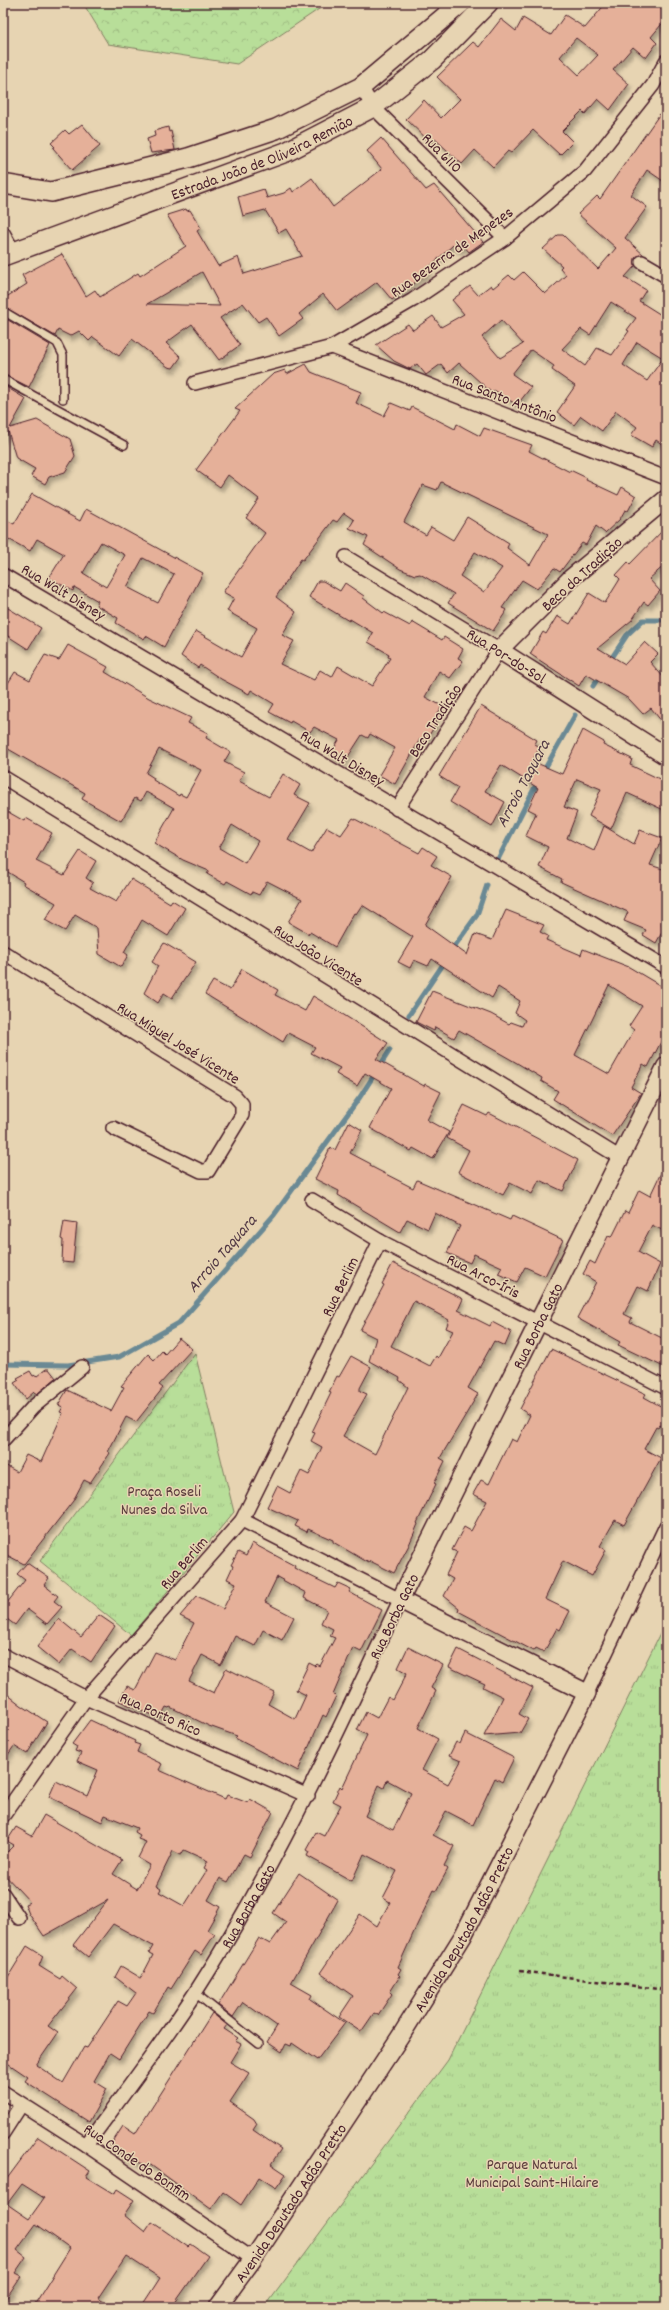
<svg xmlns="http://www.w3.org/2000/svg" width="669" height="2310" font-family="Dekko,sans-serif">
  <style>
    .forest { fill: url(#forest-crowns); stroke: #817e62 }
    .park { fill: url(#park-tufts); stroke: #817e62 }
    .lines { fill: none; stroke-linecap: round; stroke-linejoin: round }
    .stream { stroke: #6a8994; stroke-width: 5 }
    .building { fill: #e5b099; stroke: #4a1f2b; fill-rule: evenodd; filter: url(#shadow) }
    .service-casing { stroke: #4a1f2b; stroke-width: 10 }
    .minor-casing { stroke: #4a1f2b; stroke-width: 16 }
    .tertiary-casing { stroke: #4a1f2b; stroke-width: 20 }
    .secondary-casing { stroke: #4a1f2b; stroke-width: 22 }
    .path { stroke: #4a1f2b; stroke-width: 2.5; stroke-dasharray: 4 3; stroke-linecap: butt }
    .service { stroke: #e7d4b2; stroke-width: 7 }
    .minor { stroke: #e7d4b2; stroke-width: 13 }
    .tertiary { stroke: #e7d4b2; stroke-width: 17 }
    .secondary { stroke: #e7d4b2; stroke-width: 19 }
    .labels { text-anchor: middle; stroke-width: 3; stroke-linejoin: round; paint-order: stroke }
    .street-label { font-size: 16px; fill: #4a1f2b; stroke: #e7d4b2 }
    .park-label { font-size: 16px; fill: #5a3c3c; stroke: #e7d4b2 }
    .water-label { font-size: 17px; font-style: italic; fill: #523945; stroke: #e7d4b2 }
  </style>
  <defs>
    <pattern id="forest-crowns" width="20" height="18" patternUnits="userSpaceOnUse"><rect width="20" height="18" fill="#b8de99"/><path d="M2 6a3 3 0 1 1 6 0M12 15a3 3 0 1 1 6 0" fill="none" stroke="#a0be84"/></pattern>
    <pattern id="park-tufts" width="24" height="20" patternUnits="userSpaceOnUse"><rect width="24" height="20" fill="#b8de99"/><path d="M3 7l-1-3M5 7V3M7 7l1-3M15 17l-1-3M17 17v-4M19 17l1-3" fill="none" stroke="#a0be84"/></pattern>
    <filter id="shadow"><feDropShadow dx="2.5" dy="4.5" stdDeviation="2" flood-color="#0004"/></filter>
  </defs>
  <rect width="100%" height="100%" fill="#e7d4b2"/>
  <filter id="ink" filterUnits="userSpaceOnUse"><feTurbulence type="fractalNoise" baseFrequency=".025" numOctaves="2"/><feDisplacementMap in="SourceGraphic" scale="8" xChannelSelector="R" yChannelSelector="G"/><feConvolveMatrix kernelMatrix="1 2 1 2 8 2 1 2 1" color-interpolation-filters="sRGB"/></filter>
  <g filter="url(#ink)">
    <path class="forest" d="M83,3h245l-91,61 -129,-20z"/>
    <path class="park" d="M195,1353l39,159 -103,123 -91,-74z
      M666,1622v685h-401l183,-247z"/>
    <g class="lines">
      <path class="stream" d="M609,662l18,-27 16,-15h23
        M593,686l7,-11
        M543,772l32,-57
        M495,865l43,-84
        M451,951l26,-36 10,-30
        M409,1015l37,-55
        M3,1364l65,1 51,-8 60,-34 95,-108 86,-118 30,-47"/>
    </g>
    <path class="building" d="M606,3h60v16l-15,18 6,6 -11,15 -13,-11 -20,23 16,14 -19,26 -12,-11 -13,15 -3,-3 -20,20 11,11 -13,13 -27,-25 -22,23 -3,-2 -15,16 -18,-17 -13,14 -27,-25 -4,4 -25,-24 18,-19 17,18 19,-19 -23,-22 36,-35 6,5 22,-28 15,12 7,-13 28,17 14,-20 20,13zM576,38l22,17 -19,20 -19,-18z
      M666,105v78l-19,-13 -16,25 16,12 -22,31 19,17 -9,3v8l-10,11 21,13 -7,11 27,17v129l-10,-7 -4,7 -21,-12 6,-8 -21,-16 -14,20 -21,-15 -7,9 -17,-13 18,-26 -23,-16 2,-4 -23,-16 -19,24 19,13 -14,18 -23,-15 -2,3 -33,-30 -11,10 -7,-9 -15,11 -9,-11 -7,5 -16,-8 -18,-16 32,-21 5,6 20,-14 8,11 23,-13 -12,-14 18,-14 8,9 13,-10 2,3 16,-13 5,5 9,-8 22,22 21,-19 -6,-7 2,-2 -19,-17 15,-14h5l35,34 18,-21 -38,-34 19,-18 3,3zM611,302l25,16 -9,12 2,1 -17,24 -15,-7 -12,18 -23,-17 19,-20 9,6zM501,320l22,24 -23,14 -18,-21zM637,342l26,16 -16,23 -24,-16z
      M82,124l18,22 -28,24 -19,-22 2,-1 -4,-4 14,-13 4,4z
      M168,127l1,5 2,-1 4,19 -24,3 -4,-14 8,-3 -1,-5z
      M381,138l45,52 8,-5 49,57 -14,10 -5,-6 -5,5 -6,-6 -26,24 2,3 -37,28 -15,-18 -40,29 -14,-17 -24,20 4,5 -24,17 -13,-19 -8,5 -15,-19 -23,15 20,27 -21,15 -27,-36 -26,19 15,14 -8,11 -5,-1 -36,-28 -13,17 -26,-19 -4,4 -10,-10 -9,5 -12,-6 -3,6 -52,-30v-7l24,-15 -5,-9 40,-21 24,42 9,-6 5,7 38,-24 2,3 46,-30 -19,-31 19,-6 1,2 3,-1 11,18 -4,3 21,35 20,-9 6,17 58,-18 -16,-27 -7,4 -14,-23 -22,6 -5,-19 26,-8 3,9 17,-5 7,-5 2,4 19,-14 21,29 49,-38 -15,-18zM202,272l18,34 -73,-2z
      M3,317l47,28 -21,42 -26,-13z
      M306,364l5,8 50,20 -5,11 28,13 7,-13 19,8 2,-4 43,22 2,-5 23,12 4,-8 48,17 -3,6 41,21v-2l17,8 -1,2 32,15 4,-8 14,9 -8,15 -3,-1 -5,9 -15,14 -9,-7 -10,19 -4,-2 -22,29 -6,-4 -17,21 -15,-9 -20,28 5,2 -14,21 -45,-28 6,-9 -34,-20 -5,1 -15,-6 -36,-24 4,-8 -19,-9 5,-8 -10,-7 -7,9 -4,-2 -30,40 -2,-1 -25,38 20,15 -14,23 12,6 -14,23 34,16 6,-10 12,7 6,-11 34,20 18,-28 -2,-1 1,-3 -21,-12 5,-9 -23,-14 -1,2 -40,-24 9,-16h5l17,10 5,-8 19,13 -1,2 20,15 1,-1 26,14 2,-4 30,18 2,-3 19,12 -5,9 5,3 -13,17 -11,-7 -14,26 17,9 -8,15 3,1 -12,20 -5,-3 -25,45 -16,-9 16,-27 -25,-14 -2,4 -6,-3 -18,28 -14,-8 9,-15 -25,-13 -4,5 -19,-11 -1,2 -21,-11 5,-8 -23,-14 -2,4 -28,-15 -21,-14 -2,3 -17,-12 15,-25 45,26 16,-29 -30,-17 7,-13 -11,-6 42,-59 -19,-15 13,-19 -31,-24 -8,12 -24,-17 44,-59 -5,-2 38,-35 12,-4 2,4zM441,482l107,52 -18,31 -23,-17 2,-5 -42,-26 -14,23 -22,-13 -5,8 -22,-13 19,-37 14,5zM475,552l27,16 -18,24 -24,-16z
      M3,385l23,14 -16,29 27,-8 33,19 5,17 -10,16 -16,5 -4,7 -14,-8 4,-7 -19,-11 -8,-27 -5,9z
      M32,494l48,27 6,-12 117,64 -39,74 -18,-11 -2,3 -28,-16 2,-5 -22,-13 2,-4 -24,-14 -1,4 -24,-13 15,-24 -27,-15 -7,12 -27,-15v-18l11,6zM101,542l24,13 -19,32 -23,-14zM143,558l31,16 -16,29 -31,-16z
      M666,527v37l-17,15 11,12 -12,14 -4,-3 -12,18 -34,28 27,16 20,-22 13,12 -8,8 16,18v47l-15,-19 -8,6 -14,-15 -43,-25 -7,12 -49,-32 13,-22 3,2 11,-18 13,8 19,-31 16,10 15,-24 -4,-4 12,-13 2,2z
      M3,605l38,23 -13,21 -25,-16z
      M68,645l40,22 -3,5 44,26 42,20 -3,5 20,10 -2,5 24,14 -6,10 20,10 -5,9 30,16 14,-23 17,11 -6,10 16,8 -22,37 23,13 16,-26 14,8 12,-17 66,35 4,-6 14,9 -6,9 21,12 -27,48 42,30 8,-21 17,6 14,-30 38,15 -4,7 8,4 -2,4 35,15 2,-6 46,18 37,22v43l-18,35 -5,-3 -12,23 10,6 -29,43 -59,-37 5,-8 -17,-10 1,-3 -25,-15 -58,-33 -5,8 -19,-11 -1,4 -18,-9 16,-31 59,23 18,10 2,-2 11,4 3,-6 -10,-7 5,-12 -22,-14 -6,11 -60,-39 -4,7 -14,-6 -4,8 -12,-6 15,-25 -51,-32 -6,9 -2,-1 -19,34 -25,-15 -1,2 -21,-12 14,-23 -35,-18 -8,14 -7,-3 -1,2 -24,-13 -2,3 -18,-10 2,-3 -26,-11 -29,-17 20,-35 -28,-16 -5,9 -6,-3 -14,23 -39,-22 3,-6 -82,-47v-55l12,-19 15,8 15,-25 14,5zM159,749l42,21 -15,27 -6,-3 -1,2 -26,-16 1,-2 -8,-5zM232,825l26,16 -13,22 -26,-15zM609,985l33,21 -13,20 5,4 -25,44 -34,-19z
      M481,706l56,34 -2,4 5,3 -8,14 30,13 21,-44 21,12 -1,3 29,14 -2,6 36,17v29l-39,-18 -16,36 -22,-13 12,-27 -24,-10 -13,28 13,5 -10,26 27,13 10,-25 30,18 6,-14 22,8 -12,27 16,5v46l-5,9 4,2 -9,16 -13,-8 3,-5 -22,-9 4,-9 -67,-30 1,-3 -23,-12 9,-20 -22,-11 10,-23 -8,-4 10,-21 -37,-23 -16,26 20,11 -13,25 -42,-25 8,-14 -19,-12z
      M3,809l21,12 2,-3 26,15 -16,28 28,14 16,-24 16,10 -10,17 7,5 -3,5 26,14 15,-23 39,24 2,-3 13,8 -17,28 -26,-16 -18,32 4,3 -7,12 -22,-13 -2,-26 -22,-13 -10,16 -20,-11 11,-17 -33,-19 1,-2 -21,-13z
      M164,943l32,19 -24,36 -8,-5 -6,10 -14,-10 14,-27 -6,-4z
      M242,969l36,21 -3,5 4,2 26,14 8,-15 23,14 52,33 -12,16 48,27 1,-2 16,8 -14,28 22,12 -16,27 -20,-11 -2,3 -41,-23 21,-40 -26,-15 -8,13 -21,-12 4,-6 -29,-15 4,-6 -27,-14 -5,9 -78,-48 8,-13 17,9z
      M464,1105l23,11 2,-3 89,47 -15,31 -24,-11 -7,14 -22,-11 -7,12 -45,-23 11,-22 -22,-12z
      M349,1122l13,8 -12,23 21,11 -1,2 43,22 4,-8 93,40 2,-4 51,24 -18,36 -20,-9 -8,15 -19,-8 4,-7 -28,-13 -4,9 -23,-10 13,-27 -25,-13 -7,16 -21,-10 -7,13 -62,-37 1,-4 -24,-12 15,-31 5,2z
      M666,1162v70l-14,-7 -14,27 22,12 -12,27 -10,-5 -14,28 8,4 -2,4 36,18v28l-48,-23 2,-3 -43,-24 19,-36 -13,-8 7,-13 5,3 13,-28 3,1 2,-2 12,-24 3,2 11,-23 11,6z
      M64,1221l13,2 -4,40 -11,-1 1,-22 -2,-1z
      M393,1263l70,36 -5,11 32,16 2,-4 19,10 -6,14 -11,-5 -26,47 10,6 -38,64 5,3 -11,22 2,1 -19,39 1,1 -9,21 -15,28 -24,-12 -1,2 -36,-21v-2l-25,-11 -1,3 -12,-6 3,-5 -31,-14 10,-21 13,7 11,-22 8,4 13,-28 -11,-6 4,-8 -3,-1 19,-39 -2,-1 8,-16 2,1 12,-21 20,11 -11,21v3l7,3 -24,42 32,18 33,-67 -9,-7 1,-2 -31,-17 7,-23 -16,-8 24,-45 -2,-1zM414,1301l35,19 -3,8 7,3 -15,27 -2,-2 -6,10 -39,-20z
      M179,1338l13,11 -33,36 4,3 -27,34 -10,-5 -18,35 2,1 -20,30 -6,-3 -11,21 -49,63 -21,-11v-89l14,8 9,-17 15,7 22,-49 -3,-1 3,-5 -5,-2 9,-15 44,21 13,-24 -3,-1 27,-32 6,6 8,-9 3,3z
      M551,1349l95,45 -2,3 22,12v20l-6,-4 -2,3 -2,-1 -12,22 17,9 -37,67 -9,-5 -15,26 6,4 -14,26 -29,-15 -18,38 25,12 -10,19 -3,-2 -13,24 -8,-4 -2,3 -76,-40 1,-3 -15,-12 9,-17 -7,-4 11,-23 -5,-2 12,-23 7,4 16,-30 -14,-7 8,-14 8,4 22,-45 6,3 13,-27 -10,-6z
      M46,1369h3l7,9 -19,16 -3,-2 -8,7 -12,-16 5,-3 -2,-2 13,-7 3,5 3,-1 1,1z
      M252,1543l43,23 -1,2 41,20 3,-5 13,6 -2,3 33,18 -21,42 -8,-4 -20,47 3,1 -10,21 -3,-2 -25,56 -63,-33 2,-2 -28,-10 -39,-19 -1,1 -3,-1 -6,11 -41,-17 8,-15 8,4 20,-38 20,8 19,-37 -14,-7 17,-20 26,13 13,-26 -9,-4 6,-13 -2,-1 7,-13 8,4zM277,1577l29,16 -2,5 23,12 -6,13 12,6 -3,7 5,2 -15,28 -3,-2 -2,2 -6,-3 -13,27 10,5 -11,24 -27,-15 6,-12 -48,-24 -12,25 -25,-12 13,-26 19,10 14,-29 20,10 8,-16 19,10 12,-23 -29,-15z
      M27,1563l22,15 -5,7 14,11 -4,5 8,6 -15,17 -20,-15 -12,16 -12,-9v-8l22,-28 -8,-6z
      M99,1615l16,11 -24,36 -19,-13 -13,16 -22,-18 22,-28 22,18z
      M408,1647l35,18 -12,23 5,3 -18,37 20,11 -16,31 26,14 13,-23 -12,-5 7,-14 4,2 5,-11 49,25 -12,24 -7,-4 -22,47 -27,-14 -13,24 21,11 -10,20 4,3 -12,22 -2,-1 -17,35 -19,42 3,2 -3,5 2,2 -10,16 2,2 -14,21 -4,-2 -13,19 -22,-15 14,-21 -33,-23 40,-59 17,12 13,-24 -7,-4 14,-27 -33,-17 -12,27 -45,-25 2,-4 -3,-2 10,-18 8,4 17,-31 -8,-4 7,-15 2,2 25,-53 -10,-5 9,-18 11,6 11,-21 5,3 14,-27 -9,-5zM387,1780l24,13 -18,37 -28,-14 14,-31 5,3z
      M458,1649l75,39 -14,26 9,5 -8,14 -36,3 19,-39 -20,-10 2,-3 -36,-17z
      M3,1691l18,14 26,17 -20,32 -13,-8 -11,16z
      M90,1720l45,21 -1,2 6,2 -3,7 25,12 -3,6 66,29 2,-4 21,8 2,-4 23,13 -23,45 -6,-3 -16,28 -8,-4 -12,22 12,7 -13,23 8,4 -14,21 -6,-4 -24,38 -3,-2 -15,26 -4,-2 -30,48 -9,-6 -16,28 13,8 -18,33 -64,-41 3,-4 -25,-17v-75l24,-39 16,10 -4,10 21,13 2,-3 15,13 -29,37 10,7 -22,32 27,18 21,-36 3,1 31,-47 9,5 9,-13 -21,-16 6,-11 20,12 12,-23 -4,-2 4,-7 -40,-22 -25,33 -15,-12 35,-45 -64,36 -15,-22 -4,-10 5,-2 -27,-29v-17l11,-11 -7,-4 9,-14 16,9 12,-21 78,45 -9,14 24,15 13,-24 -12,-7 8,-16 -8,-3 2,-4 -5,-3 2,-4 -32,-13 -3,7 -53,-25 7,-16 31,15 11,-26 -21,-9 4,-8 -6,-2 2,-4 -5,-3zM184,1850l24,11 -4,7 3,2 -23,36 -25,-14 2,-3 -5,-3 17,-35 8,4z
      M299,1873l39,27 -47,83 21,12 -2,4 35,24 -28,37 -25,-17 -1,3 -5,-2 -4,8 -15,-10 10,-16 -34,-24 -10,15 -15,-12 41,-67 11,6 16,-22 -13,-9z
      M212,2013l15,12 -3,4 14,9 -3,3 6,3 -11,18 19,11 -19,29 24,17 3,5 -4,6 28,19 -10,15 15,10 -10,14 -17,-11 -18,28 -18,-13 -12,17 -63,-46v3l-22,-9 -16,-11 13,-20 12,8z
      M38,2137l52,34 -4,6 28,17 3,-5 17,11 -10,15 21,17 7,-10 36,25 3,-3 17,12 -36,51h-31l19,-29 -34,-22 -28,42 13,9h-78l37,-59 -34,-24 -19,26 9,7 -11,16 6,3 -18,27v-119zM22,2184l22,14 -15,21 -22,-15z"/>
    <g class="lines">
      <defs>
        <path id="service" d="M3,311l54,32 6,12v44
          M3,379l121,66
          M195,1993l64,51"/>
        <g id="minor">
          <path d="M361,87l12,20 132,131"/>
          <path d="M3,233l10,18"/>
          <path d="M642,262l24,14"/>
          <path d="M332,347l334,131"/>
          <path d="M195,383l137,-36 81,-47 92,-62 80,-67 68,-86 13,-24"/>
          <path d="M346,557l153,93 -102,159"/>
          <path d="M3,575l663,392"/>
          <path d="M3,777l616,380"/>
          <path d="M3,952l219,136 13,8 7,8v11l-34,56h-7l-88,-43"/>
          <path d="M312,1200l68,41 286,147"/>
          <path d="M3,1440l30,-33 49,-40"/>
          <path d="M3,1655l83,43 222,98"/>
          <path d="M587,1693l79,-167"/>
          <path d="M3,1816l83,-118 156,-178 138,-279"/>
          <path d="M3,1894l16,24"/>
          <path d="M3,2092l83,53 167,114"/>
          <path d="M3,2133l18,-28"/>
          <path id="s1" d="M86,2145c37,-50 75,-100 109,-152 80,-124 142,-259 205,-393l-158,-80"/>
        </g>
        <g id="tertiary">
          <path d="M666,499l-95,79 -72,72 167,106"/>
          <path id="s2" d="M218,2307l35,-48 147,-222 63,-101 124,-243 -187,-93 266,-534"/>
        </g>
        <g id="secondary">
          <path d="M3,184l48,8 137,-34 88,-29 85,-42 100,-84"/>
          <path id="s3" d="M3,256l283,-104 87,-45 59,-47 56,-57"/>
        </g>
      </defs>
      <use href="#service" class="service-casing"/>
      <use href="#minor" class="minor-casing"/>
      <use href="#tertiary" class="tertiary-casing"/>
      <use href="#secondary" class="secondary-casing"/>
      <path class="path" d="M520,1971l146,19"/>
      <use href="#service" class="service"/>
      <use href="#minor" class="minor"/>
      <use href="#tertiary" class="tertiary"/>
      <use href="#secondary" class="secondary"/>
    </g>
  </g>
  <g class="labels">
    <g class="street-label">
      <text transform="translate(443 152) rotate(45)" y="6">Rua 6110</text>
      <text dy="6" stroke="none"><textPath href="#s3" startOffset="277">Estrada João de Oliveira Remião</textPath></text>
      <text transform="translate(451 251) rotate(-35)" y="6">Rua Bezerra de Menezes</text>
      <text transform="translate(505 397) rotate(21)" y="6">Rua Santo Antônio</text>
      <text transform="translate(581 573) rotate(-42)" y="6">Beco da Tradição</text>
      <text transform="translate(64 591) rotate(31)" y="6">Rua Walt Disney</text>
      <text transform="translate(507 655) rotate(32)" y="6">Rua Por-do-Sol</text>
      <text transform="translate(434 720) rotate(-57)" y="6">Beco Tradição</text>
      <text transform="translate(343 757) rotate(31)" y="6">Rua Walt Disney</text>
      <text transform="translate(319 954) rotate(32)" y="6">Rua João Vicente</text>
      <text transform="translate(179 1042) rotate(32)" y="6">Rua Miguel José Vicente</text>
      <text transform="translate(484 1275) rotate(27)" y="6">Rua Arco-Íris</text>
      <text transform="translate(339 1286) rotate(-64)" y="6">Rua Berlim</text>
      <text dy="6" stroke="none"><textPath href="#s2" startOffset="1233">Rua Borba Gato</textPath></text>
      <text transform="translate(183 1562) rotate(-49)" y="6">Rua Berlim</text>
      <text transform="translate(393 1616) rotate(-64)" y="6">Rua Borba Gato</text>
      <text transform="translate(161 1713) rotate(24)" y="6">Rua Porto Rico</text>
      <text dy="6" stroke="none"><textPath href="#s1" startOffset="289">Rua Borba Gato</textPath></text>
      <text dy="6" stroke="none"><textPath href="#s2" startOffset="451">Avenida Deputado Adão Pretto</textPath></text>
      <text transform="translate(138 2161) rotate(34)" y="6">Rua Conde do Bonfim</text>
      <text dy="6" stroke="none"><textPath href="#s2" startOffset="127">Avenida Deputado Adão Pretto</textPath></text>
    </g>
    <g class="park-label">
      <text x="164" y="1496">Praça Roseli<tspan x="164" dy="18">Nunes da Silva</tspan></text>
      <text x="532" y="2169">Parque Natural<tspan x="532" dy="18">Municipal Saint-Hilaire</tspan></text>
    </g>
    <g class="water-label">
      <text transform="translate(522 783) rotate(-62)" y="6">Arroio Taquara</text>
      <text transform="translate(221 1253) rotate(-49)" y="6">Arroio Taquara</text>
    </g>
  </g>
  <rect width="669" height="2310" fill="none" stroke="#e7d4b2" stroke-width="16"/>
  <rect x="8" y="8" width="653" height="2294" fill="none" stroke="#4a1f2b" stroke-width="1.5" filter="url(#ink)"/>
</svg>
